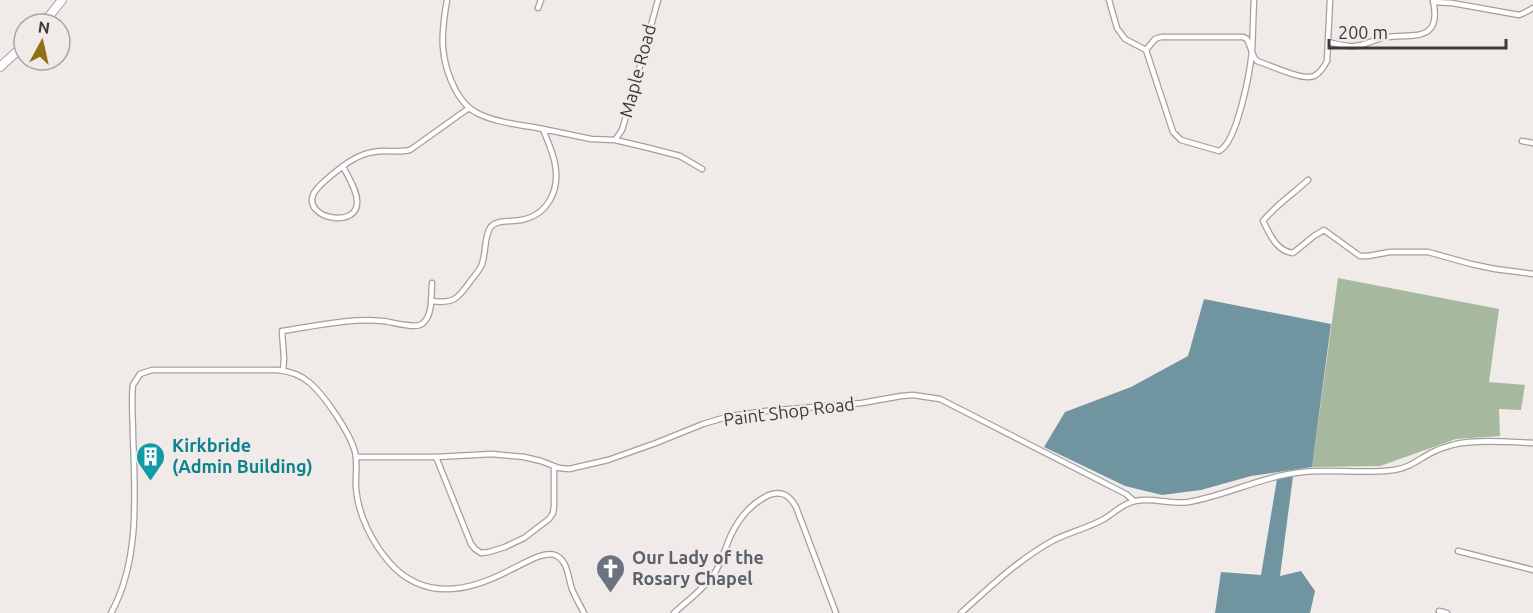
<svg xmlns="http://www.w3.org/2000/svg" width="1533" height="613" font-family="Ubuntu,sans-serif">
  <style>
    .forest { fill: #a6b89d }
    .water { fill: #7195a0 }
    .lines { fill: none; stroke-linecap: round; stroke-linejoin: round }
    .minor-casing { stroke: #a39f9c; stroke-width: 7 }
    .trunk-casing { stroke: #a39f9c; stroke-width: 10 }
    .minor { stroke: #fff; stroke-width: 4.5 }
    .trunk { stroke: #fff; stroke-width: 8 }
    .labels { text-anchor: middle; stroke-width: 4.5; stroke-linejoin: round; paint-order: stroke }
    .street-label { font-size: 18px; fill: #3c3b3a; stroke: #f0ebe8 }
    .culture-label { font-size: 18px; font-weight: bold; fill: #0d838f; stroke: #f0ebe8; text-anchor: start }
    .worship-label { font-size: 18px; font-weight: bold; fill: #5b616d; stroke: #f0ebe8; text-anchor: start }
  </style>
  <rect width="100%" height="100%" fill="#f0ebe8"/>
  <path class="forest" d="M1338,278l161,31 -10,73 36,3 -4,25 -22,-1 1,27 -44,3 -76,27 -68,1z"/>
  <path class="water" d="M1204,299l127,25 -19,143 -61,9 -50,14 -39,5 -37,-9 -81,-39 21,-35 66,-25 57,-31z
    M1293,476l-13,100 21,-5 14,20 -5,22h-95l6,-41 40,3 16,-96z"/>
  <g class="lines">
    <defs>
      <path id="minor" d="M1109,0l8,28 8,11 21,11 27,82 8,8 38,11c18,-8 31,-79 33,-100 1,-17 1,-34 2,-51
        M1433,2l19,1 67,12 5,-2 9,-5
        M538,8l3,-8
        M1328,42c9,2 18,5 27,4 10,-1 18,-6 27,-8 27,-6 61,8 51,-38
        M1146,50l9,-11 6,-2h82l4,2 7,18 3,4c13,4 45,20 57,15 6,-3 10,-9 13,-15l3,-61
        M543,129l48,10 24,1 30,7 35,9 22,13
        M615,140l7,-10 7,-24 29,-106
        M1522,141l11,2
        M343,166c5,11 14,24 14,35 2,28 -53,18 -44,-6 4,-10 22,-22 30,-29z
        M343,166c14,-10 25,-15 42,-15 9,0 17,1 25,-1l59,-42
        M1308,180c-15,14 -32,25 -45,41 7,13 13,30 30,32l21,-17 10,-6 36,26h8l22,-4h38l43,12 24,5 38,5
        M431,301c25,3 27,-3 41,-22 3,-4 8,-9 10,-15 4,-11 2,-26 8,-36 6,-9 21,-6 31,-8 27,-5 39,-30 34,-56 -2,-12 -8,-24 -12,-35 -21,-4 -45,-6 -64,-15 -11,-5 -17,-13 -23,-23 -17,-32 -15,-57 -9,-91
        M283,370l1,-11 -2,-28c33,-5 68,-13 101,-10 10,1 34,9 40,2 10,-8 8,-28 9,-40
        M356,457h80l56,-3 32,3 17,4 18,7 10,1 39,-9 48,-17 47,-19 27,-8 36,-5 96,-8 39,-7 12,-1 27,4 186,95 8,7
        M436,457l35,87 4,5 6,4 8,-1 16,-5 19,-9 25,-19 4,-6 1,-7v-39
        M1458,551l75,19
        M1439,611l8,2
        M111,613c29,-52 24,-119 22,-177 0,-17 -2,-35 0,-51l7,-11 12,-4h125c12,1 24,5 33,13 15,13 40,50 45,69 3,12 0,24 1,36 2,27 16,54 33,74 34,39 80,30 121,8 12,-5 35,-21 47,-14 11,6 11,22 15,33 3,8 8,16 12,24
        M674,613c13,-12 30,-24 40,-39 8,-12 11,-26 17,-39 8,-17 21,-32 38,-40 13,-5 21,1 27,12l40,106
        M961,613c29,-26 58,-54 93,-73 16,-8 34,-12 50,-21 10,-6 18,-15 31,-18 18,-4 36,4 54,1 39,-7 74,-26 114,-30 30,-3 61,2 91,-2 16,-2 26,-12 41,-19 6,-3 14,-5 21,-7 20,-5 56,-2 77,-1"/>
      <path id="trunk" d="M43,24l19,-24
        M0,67l24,-22"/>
    </defs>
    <use href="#minor" class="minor-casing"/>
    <use href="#trunk" class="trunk-casing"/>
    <use href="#minor" class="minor"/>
    <use href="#trunk" class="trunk"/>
  </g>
  <defs>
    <symbol id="building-pin" viewBox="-11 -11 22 30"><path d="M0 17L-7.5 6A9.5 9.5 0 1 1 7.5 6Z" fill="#0f9aa8" stroke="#f0ebe8"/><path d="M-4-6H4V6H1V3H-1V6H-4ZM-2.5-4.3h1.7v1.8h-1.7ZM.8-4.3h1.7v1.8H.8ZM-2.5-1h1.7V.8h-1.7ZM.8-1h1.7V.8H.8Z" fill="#fff"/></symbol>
    <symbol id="church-pin" viewBox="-11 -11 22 30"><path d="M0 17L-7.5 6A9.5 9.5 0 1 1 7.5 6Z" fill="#6b7280" stroke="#f0ebe8"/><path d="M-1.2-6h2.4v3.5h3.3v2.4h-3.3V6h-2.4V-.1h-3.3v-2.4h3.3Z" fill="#fff"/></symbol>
  </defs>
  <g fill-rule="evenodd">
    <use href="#building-pin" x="134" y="440" width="33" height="45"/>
    <use href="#church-pin" x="594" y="552" width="33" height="45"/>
  </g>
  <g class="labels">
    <g class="street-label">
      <text transform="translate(638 71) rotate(-75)" y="6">Maple Road</text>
      <text transform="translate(789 412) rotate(-7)" y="6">Paint Shop Road</text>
    </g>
    <g class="culture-label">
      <text x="172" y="452">Kirkbride<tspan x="172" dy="21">(Admin Building)</tspan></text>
    </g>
    <g class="worship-label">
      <text x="632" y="564">Our Lady of the<tspan x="632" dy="21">Rosary Chapel</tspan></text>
    </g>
  </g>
  <g transform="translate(42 42) rotate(8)"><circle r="28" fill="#f0ebe8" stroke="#a8a5a2" stroke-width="1.5"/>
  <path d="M0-4.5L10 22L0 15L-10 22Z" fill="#936f16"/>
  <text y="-9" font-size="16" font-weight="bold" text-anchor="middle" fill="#3c3b3a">N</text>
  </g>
  <path d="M1329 39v9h177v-9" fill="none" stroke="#3c3b3a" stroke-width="3"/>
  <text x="1338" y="39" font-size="18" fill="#3c3b3a" stroke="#f0ebe8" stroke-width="4.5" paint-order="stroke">200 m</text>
</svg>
